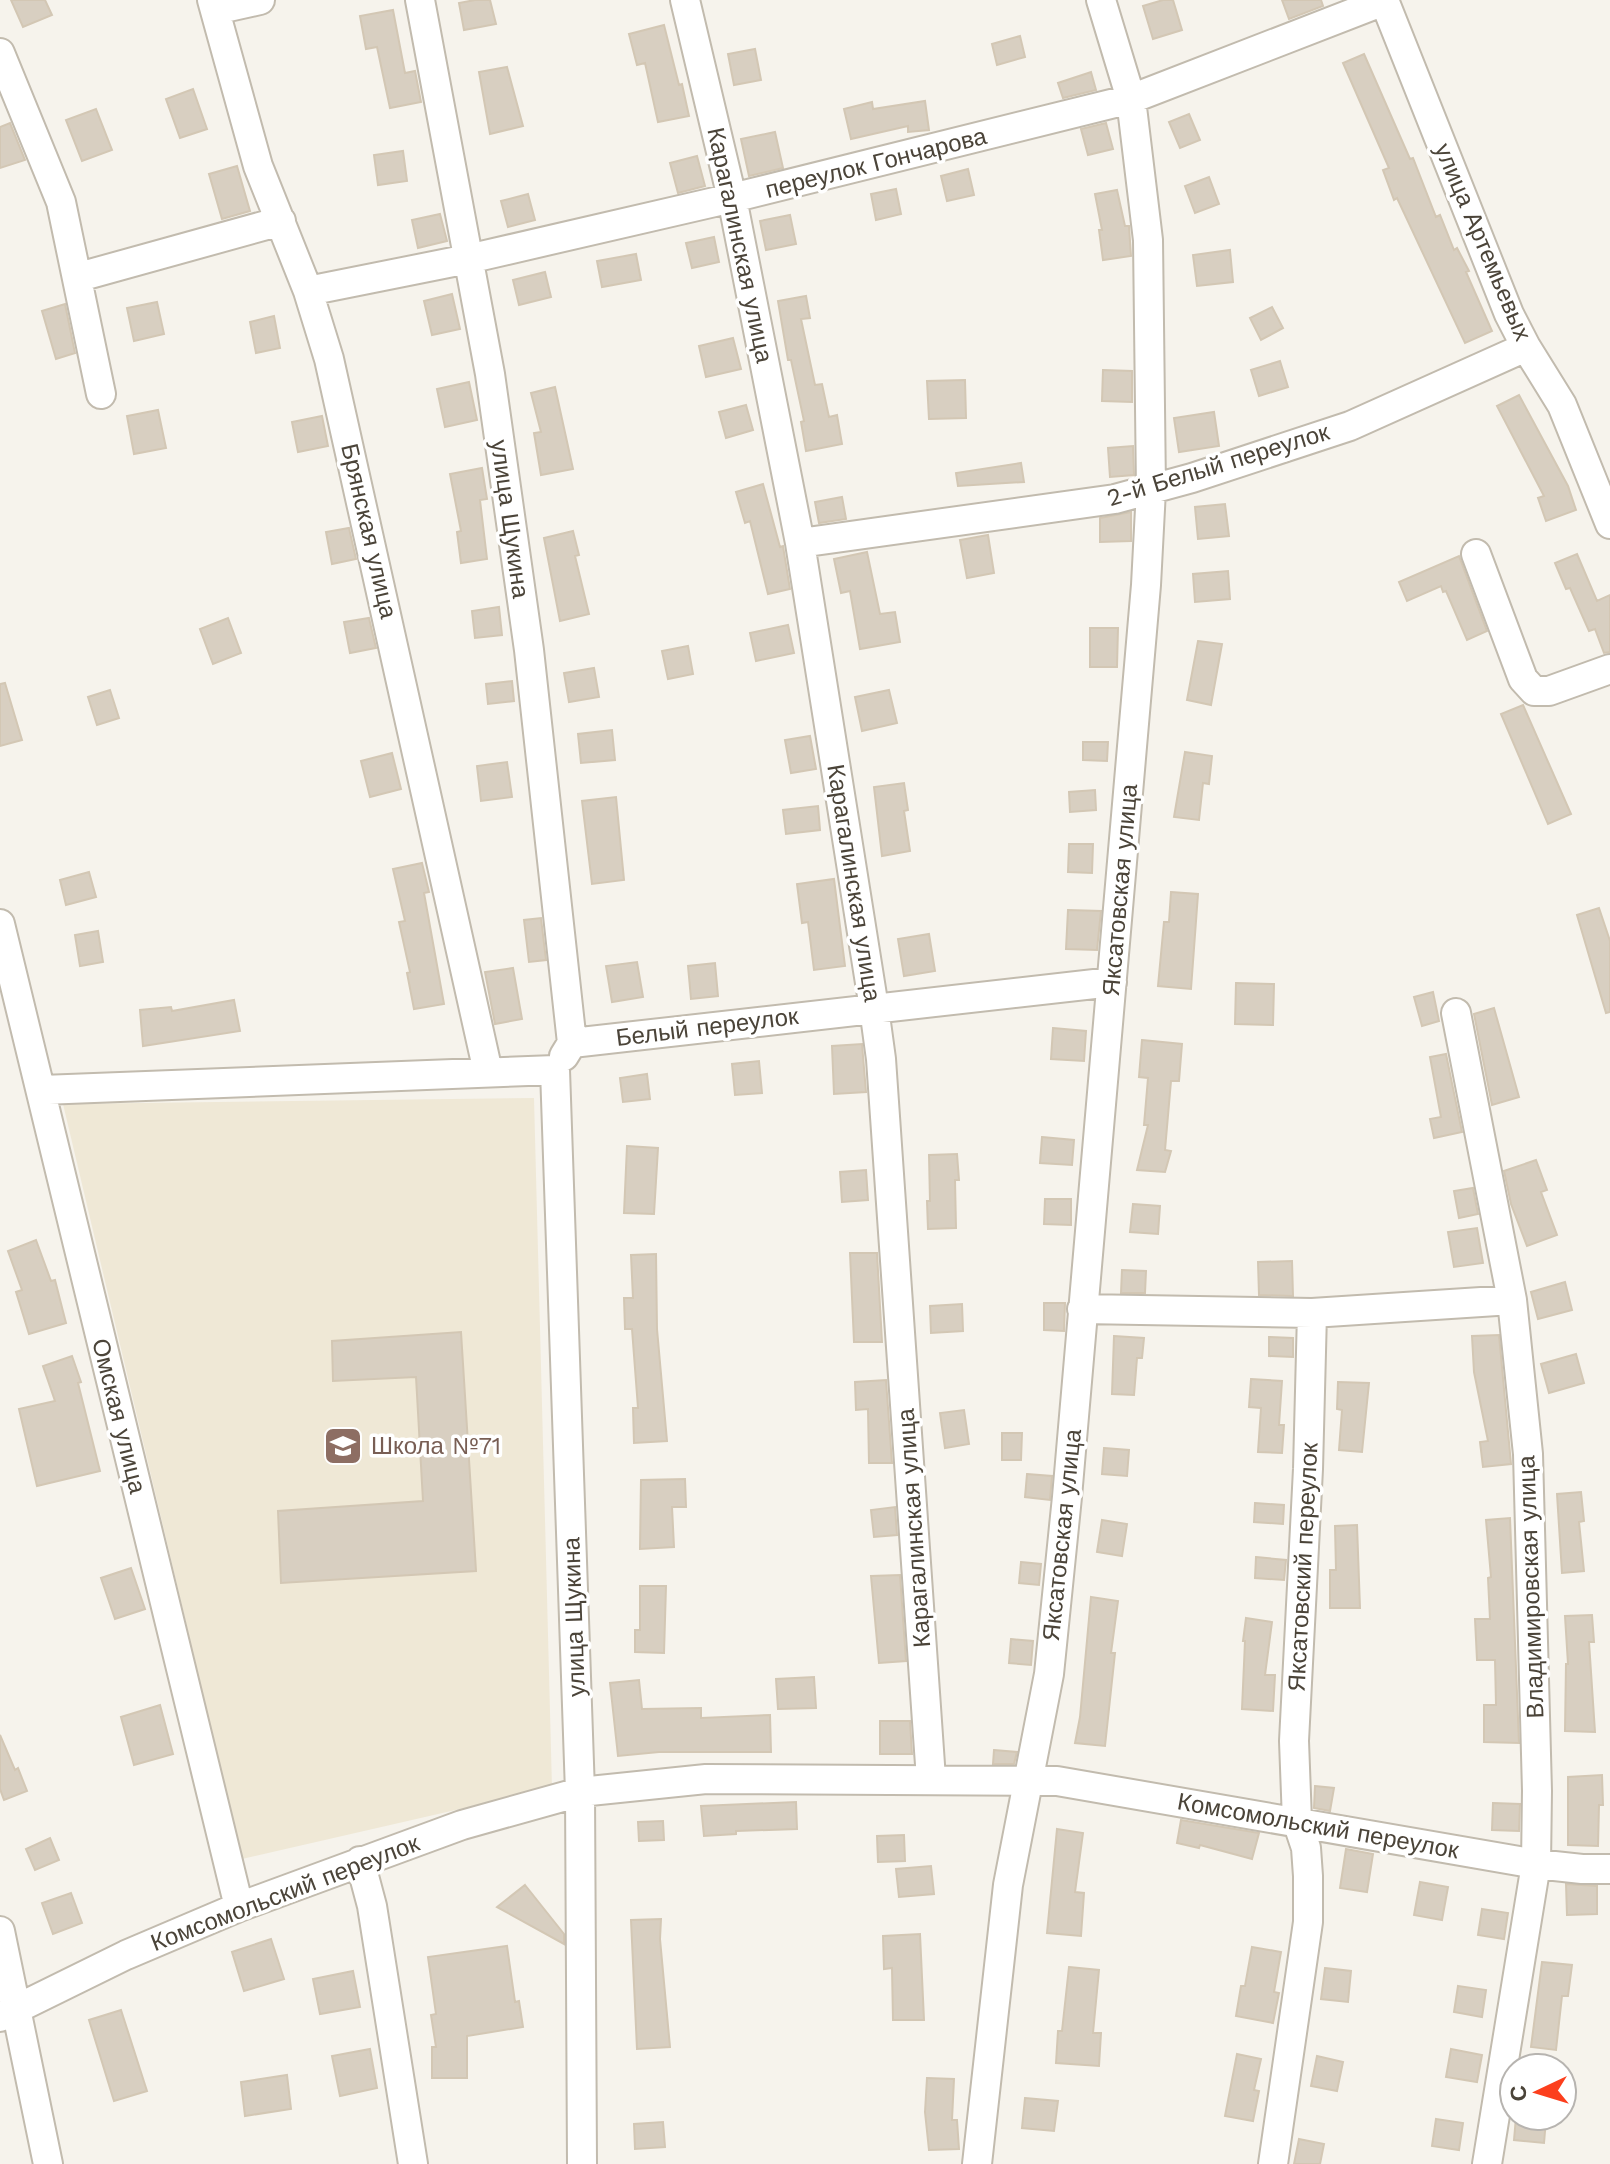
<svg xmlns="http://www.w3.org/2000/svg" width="1610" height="2164" font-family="'Work Sans',sans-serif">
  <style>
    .education { fill: #efe8d6 }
    .building { fill: #d8cfc1; stroke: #d3c7b4; stroke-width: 2 }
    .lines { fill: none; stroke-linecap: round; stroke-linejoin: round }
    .minor-casing { stroke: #c2bbae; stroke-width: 32 }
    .minor { stroke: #fff; stroke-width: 28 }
    .labels { text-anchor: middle; stroke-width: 7; stroke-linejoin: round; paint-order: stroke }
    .street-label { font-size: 24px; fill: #4b4439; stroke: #fff }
    .education-label { font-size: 24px; fill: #785e54; stroke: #fff; text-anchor: start }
  </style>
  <rect width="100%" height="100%" fill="#f6f3ec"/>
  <path class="education" d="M534,1098l18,690 -310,71 -179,-755z"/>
  <path class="building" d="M11,0h34l7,15 -29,12z
    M475,0h15l6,24 -32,6 -5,-27z
    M1163,0h10l9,30 -29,9 -10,-33z
    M1282,0h39l2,6 -34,13z
    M393,10l12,63 10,-2 6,31 -31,6 -13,-61 -11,2 -6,-33z
    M664,25l15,60 3,-1 7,32 -31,6 -13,-59 -8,2 -8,-31z
    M1020,36l5,21 -28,8 -5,-21z
    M755,49l6,31 -27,5 -6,-31z
    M1364,54l46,105 3,-1 23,59 4,-2 14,35 3,-2 12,23 -3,1 26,59 -27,12 -68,-145 -3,2 -11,-30 6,-2 -46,-105z
    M507,67l16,59 -33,8 -11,-62z
    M1091,72l5,18 -33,8 -5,-15z
    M193,89l14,40 -27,9 -14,-39z
    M925,101l4,29 -21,2v-6l-57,13 -7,-30 28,-7 1,7z
    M96,109l16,41 -30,11 -16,-41z
    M1189,114l11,26 -20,8 -11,-26z
    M10,123l15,37 -25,8v-41z
    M1106,123l7,26 -25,6 -7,-26z
    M775,132l8,36 -34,8 -8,-37z
    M403,151l4,30 -29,4 -4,-30z
    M697,156l8,30 -27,7 -8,-30z
    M237,166l13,45 -28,8 -13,-45z
    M968,169l6,26 -27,6 -6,-25z
    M1209,177l10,27 -24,9 -10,-27z
    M896,189l5,25 -25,6 -5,-26z
    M1117,190l8,36h4l2,30 -28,4 -4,-30h3l-7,-36z
    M528,194l7,26 -27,7 -7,-26z
    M440,214l7,27 -29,7 -6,-28z
    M790,215l6,29 -30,6 -6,-29z
    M714,237l5,25 -27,6 -6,-25z
    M1230,250l3,32 -36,4 -4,-31z
    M636,254l5,26 -39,7 -5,-26z
    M545,272l6,25 -32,8 -6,-25z
    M452,294l8,35 -28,6 -8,-34z
    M806,296l4,22 -9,1 14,66 7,-1 7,33 8,-2 5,29 -36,7 -5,-29 3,-1 -13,-61h-3l-10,-59z
    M157,302l7,32 -30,7 -7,-33z
    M65,304l10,49 -19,6 -14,-48z
    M1272,307l11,21 -22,12 -11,-22z
    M274,316l6,32 -24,5 -6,-31z
    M733,338l8,31 -35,8 -7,-31z
    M1280,361l8,26 -29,9 -8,-26z
    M1103,370l29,1v31l-30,-1z
    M965,380l1,38 -37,1 -2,-38z
    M469,382l8,38 -32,7 -8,-38z
    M555,387l18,82 -32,6 -7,-42 7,-1 -10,-39z
    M1519,395l49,91 8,24 -30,11 -8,-23 6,-2 -47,-90z
    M746,405l7,25 -27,8 -7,-26z
    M158,410l8,38 -32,6 -7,-38z
    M1214,412l5,34 -40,6 -5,-34z
    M322,416l6,30 -30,6 -6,-30z
    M1133,446l1,29 -24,2 -2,-29z
    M1021,463l3,19 -66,4 -2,-13z
    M482,468l5,31 -7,1 7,59 -26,4 -4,-31 4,-1 -11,-57z
    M763,484l17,63 3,-1 7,43 -22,5 -18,-73 -5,2 -9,-31z
    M842,497l4,22 -27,4 -4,-21z
    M1225,504l4,32 -31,3 -3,-32z
    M1131,512v29l-31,1v-24z
    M349,528l7,31 -24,5 -6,-32z
    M573,531l6,24 -4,1 14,58 -29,7 -16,-83z
    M988,535l6,38 -27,5 -7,-38z
    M867,552l13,62 15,-2 5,30 -40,7 -10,-58 -9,2 -7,-34z
    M1577,554l20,47 13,-6v57l-6,1 -9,-24 -6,2 -19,-43 -4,1 -11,-26z
    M1459,556l28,75 -20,9 -21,-49 -3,1 -2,-6 -34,15 -8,-19z
    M1228,571l2,28 -35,3 -2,-28z
    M499,607l3,28 -27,3 -3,-27z
    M228,618l13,35 -28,11 -13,-35z
    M369,618l7,30 -26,5 -6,-31z
    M788,625l6,28 -38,8 -6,-28z
    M1090,628h28l-1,39h-27z
    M1198,641l24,3 -11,61 -24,-5z
    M688,646l5,28 -25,5 -6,-28z
    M594,668l5,29 -30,5 -5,-29z
    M512,681l2,20 -26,3 -2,-20z
    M5,683l17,57 -22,6v-62z
    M110,690l9,28 -22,7 -9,-28z
    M889,690l8,33 -35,8 -7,-34z
    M1523,705l48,109 -23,10 -47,-110z
    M612,730l3,30 -34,3 -3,-29z
    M810,736l6,33 -25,4 -6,-33z
    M1083,742h25l-1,19 -24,-1z
    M1185,752l27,4 -3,28 -6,-1 -4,37 -25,-3z
    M392,753l9,36 -31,8 -9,-36z
    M507,762l5,35 -31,4 -4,-35z
    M904,783l4,27 -4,1 6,40 -28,5 -8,-69z
    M1095,790l1,20 -26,2 -1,-20z
    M616,797l8,83 -32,4 -10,-83z
    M818,806l2,24 -34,4 -3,-24z
    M1069,844h24l-1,29 -24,-1z
    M422,863l7,29 -5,1 20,111 -30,5 -7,-36 3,-1 -11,-50 6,-1 -12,-52z
    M89,872l7,25 -30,8 -6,-25z
    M834,879l11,87 -31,4 -6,-48 -6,1 -5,-39z
    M1171,892l27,2 -7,95 -33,-3 6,-64h5z
    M1599,908l11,33v71l-4,1 -29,-98z
    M1068,910l33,1 -4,39 -31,-1z
    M541,918l5,42 -17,2 -5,-42z
    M98,931l5,31 -23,4 -5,-31z
    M929,934l6,37 -31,5 -6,-37z
    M637,962l6,35 -31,5 -6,-36z
    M715,963l3,33 -27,3 -3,-33z
    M513,968l9,51 -27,5 -10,-52z
    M1236,983l38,1 -1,41 -38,-1z
    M1433,992l6,29 -17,5 -8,-29z
    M234,1000l6,31 -97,15 -3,-36 31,-3 1,4z
    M1494,1008l25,89 -27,8 -18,-91z
    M1053,1028l33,3 -2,30 -33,-2z
    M1142,1040l40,4 -3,37h-8l-6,69 6,1 -6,21 -28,-2 11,-45h-4l4,-47 -9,-1z
    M862,1044l4,48 -32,2 -2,-48z
    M1446,1054l16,78 -28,6 -4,-19 11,-2 -11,-60z
    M759,1061l3,32 -27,2 -3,-31z
    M647,1074l3,25 -27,3 -3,-24z
    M1042,1137l32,3 -2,25 -32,-2z
    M627,1146l31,2 -4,66 -30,-1z
    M957,1154l2,26h-4l1,48 -28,1 -1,-28h3l-1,-46z
    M1536,1160l11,30 -6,2 16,43 -30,11 -16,-42 -7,-33z
    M866,1170l2,30 -26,2 -2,-30z
    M1473,1188l5,26 -19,4 -5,-27z
    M1045,1199h26v26l-27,-1z
    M1133,1204l27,2 -2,28 -28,-2z
    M1477,1228l6,35 -29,4 -6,-35z
    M36,1240l15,41 4,-1 11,43 -37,11 -13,-42 6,-2 -14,-39z
    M850,1253h27l5,89h-28z
    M656,1254l1,75 10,112 -33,2 -1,-35h5l-6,-79h-7l-1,-31h9l-2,-43z
    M1292,1261l1,35 -34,-1 -1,-33z
    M1122,1270l24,1 -1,22h-24z
    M1565,1282l7,28 -34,9 -7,-27z
    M1044,1303h21l-1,28 -20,-1z
    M962,1304l1,27 -32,2 -1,-27z
    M461,1332l15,239 -195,12 -3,-72 145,-10 -7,-124 -83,4 -1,-40z
    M1499,1335l12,129 -28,3 -3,-25 8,-1 -14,-69 -2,-36z
    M1114,1336l30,2 -2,20h-5l-3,37 -22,-1z
    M1269,1337l24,1v19l-24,-1z
    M1576,1354l8,29 -35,10 -8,-29z
    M72,1356l9,26 -3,1 22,88 -63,15 -18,-77 36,-8 -12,-35z
    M1251,1379l31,2 -3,44h5l-2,28 -24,-1 3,-44 -12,-1z
    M886,1380l6,83h-23l-1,-54 -12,1 -1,-28z
    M1338,1382l31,1 -7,69 -23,-2 3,-40 -5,-1z
    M964,1410l5,34 -24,4 -5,-35z
    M1002,1433h20l-1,27h-19z
    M1104,1448l25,2 -2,26 -25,-2z
    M1027,1474l25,2 -2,24 -25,-3z
    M685,1479l1,28h-14l2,40 -34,2 1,-69z
    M1581,1492l3,29 -5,1 5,49 -22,2 -5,-79z
    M1255,1503l29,2 -1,19 -29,-2z
    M895,1507l2,28 -23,2 -3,-27z
    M1510,1518l9,225 -35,-1v-37h12l-1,-45h-18l-2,-41h15l-2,-41 3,-1 -5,-57z
    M1102,1520l25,4 -5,32 -25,-4z
    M1357,1525l3,83h-30v-38h6l-1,-44z
    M1256,1557l30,3 -2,20 -29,-2z
    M1021,1562l20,2 -2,21 -20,-2z
    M131,1568l14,41 -30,10 -14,-41z
    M900,1575l6,86 -27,2 -8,-87z
    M640,1586h26l-2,67 -29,-1v-22h5z
    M1091,1597l27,4 -7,52h4l-10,93 -30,-3 5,-26z
    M1592,1615l2,27h-5l6,90 -30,-1 1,-67h2l-3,-48z
    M1246,1618l26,4 -7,53h10l-2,36 -31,-2 3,-68h-2z
    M1011,1639l22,2 -2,24 -22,-2z
    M814,1677l2,31 -38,1 -2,-30z
    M639,1680l3,29 59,-1v10l69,-3 1,37h-112l-41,4 -8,-73z
    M160,1705l13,49 -39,11 -13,-48z
    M880,1721h30l2,33h-32z
    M0,1735l15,35 3,-2 9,23 -23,9 -4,-11z
    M994,1750l23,2 -3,12h-21z
    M1602,1775l1,30h-4l-1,41 -30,-1v-68z
    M1315,1786l19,2 -4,23 -16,-3z
    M796,1802l1,27 -61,2v3l-32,2 -3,-30z
    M1493,1803l27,1 -1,27 -27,-1z
    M1181,1820l78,13 -7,26 -52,-14 -1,3 -22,-5z
    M663,1821l1,19 -25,1 -1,-19z
    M1057,1829l26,4 -8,59 9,1 -3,43 -34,-3z
    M904,1835l1,26 -27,1 -1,-26z
    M50,1838l9,22 -24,10 -9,-21z
    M1346,1849l27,5 -6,38 -27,-4z
    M931,1866l3,28 -35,3 -3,-28z
    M1420,1882l28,5 -6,33 -28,-5z
    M1566,1884l31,2v28l-30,1z
    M525,1885l39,49v10l-67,-37z
    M71,1893l11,30 -29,11 -11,-31z
    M1482,1909l26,4 -4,26 -26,-4z
    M661,1919l-1,20 10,108 -33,2 -6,-129z
    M920,1934l4,86h-31l-1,-52 -8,1 -1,-33z
    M271,1939l13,40 -40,12 -12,-39z
    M507,1946l8,56 4,-1 4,26 -56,9v42h-35v-31h4l-5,-32 5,-1 -8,-57z
    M1252,1947l29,5 -7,40 5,1 -6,30 -37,-7 5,-30h4z
    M1542,1962l30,3 -4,31h-6l-6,54 -25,-3z
    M1069,1967l30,3 -6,63h8l-2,33 -43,-3 2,-32h4z
    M1325,1968l26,3 -3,31 -27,-3z
    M353,1971l7,36 -40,7 -7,-35z
    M1458,1986l28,4 -4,27 -28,-5z
    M121,2010l26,81 -33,10 -25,-81z
    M370,2049l7,39 -37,8 -8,-40z
    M1451,2049l31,6 -5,27 -31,-5z
    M1237,2054l24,5 -7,31 5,1 -6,30 -28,-5z
    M1317,2056l26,6 -6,29 -26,-5z
    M287,2075l4,34 -46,7 -4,-34z
    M927,2078l27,1 -2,41h5l2,29 -30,1 -4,-38z
    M1025,2098l33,3 -4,30 -32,-3z
    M1516,2117l30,3 -2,23 -30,-3z
    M1436,2119l27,4 -4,27 -27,-4z
    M663,2122l2,25 -30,2 -1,-25z
    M1299,2139l25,5 -4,20h-26z"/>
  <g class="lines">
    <defs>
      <path id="minor" d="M212,0l46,166 50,125 21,68 159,713
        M420,0l70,374 39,276 43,393
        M685,0l47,198 68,345 74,465 7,51 50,720
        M1384,0l125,314 17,33 36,58 48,119
        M215,10l45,-10
        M0,53l61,149 40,192
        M79,277l202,-56
        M308,291l160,-32 264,-61 399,-99 253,-98
        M800,543l315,-44 77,-21 158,-52 176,-79
        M1476,554l47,125 11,12h15l61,-22
        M0,924l239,983
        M1456,1013l56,287 16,154 9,337 -1,73 -49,300
        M564,1056l8,-13 540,-61
        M555,1070l25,722 2,372
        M42,1090l513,-20
        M1082,1309l230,4 200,-13
        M360,1861l12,45 41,258
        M0,1931l48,233
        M0,2017l126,-62 113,-48 223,-82 118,-33 126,-13 351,2 479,83 46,5h28
        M977,2164l31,-279 41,-211 18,-177 79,-912 5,-95 -3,-250 -17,-141 -30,-99
        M1273,2164l35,-242v-46l-2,-28 -9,-27 -3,-80 14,-272 4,-156"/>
    </defs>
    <use href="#minor" class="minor-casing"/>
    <use href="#minor" class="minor"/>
  </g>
  <defs>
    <symbol id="school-square" viewBox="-11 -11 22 22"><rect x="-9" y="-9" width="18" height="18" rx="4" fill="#8d6e63" stroke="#fff"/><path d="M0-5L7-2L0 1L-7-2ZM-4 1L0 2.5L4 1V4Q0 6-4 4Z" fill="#fff"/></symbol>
  </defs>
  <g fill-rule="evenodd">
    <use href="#school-square" x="321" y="1424" width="44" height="44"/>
  </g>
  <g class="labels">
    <g class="street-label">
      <text transform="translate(876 163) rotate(-14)" y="8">переулок Гончарова</text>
      <text transform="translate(1483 242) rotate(67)" y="8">улица Артемьевых</text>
      <text transform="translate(740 245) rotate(78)" y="8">Карагалинская улица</text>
      <text transform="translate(1218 465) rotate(-17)" y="8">2-й Белый переулок</text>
      <text transform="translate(510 519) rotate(82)" y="8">улица Щукина</text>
      <text transform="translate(369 531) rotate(77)" y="8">Брянская улица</text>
      <text transform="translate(854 883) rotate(81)" y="8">Карагалинская улица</text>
      <text transform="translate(1120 890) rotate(-85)" y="8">Яксатовская улица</text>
      <text transform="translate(707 1027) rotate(-7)" y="8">Белый переулок</text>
      <text transform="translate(119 1416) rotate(76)" y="8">Омская улица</text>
      <text transform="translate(914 1528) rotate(-94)" y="8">Карагалинская улица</text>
      <text transform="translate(1062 1535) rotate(-84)" y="8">Яксатовская улица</text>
      <text transform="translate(1303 1567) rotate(-87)" y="8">Яксатовский переулок</text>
      <text transform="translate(1531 1587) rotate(-92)" y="8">Владимировская улица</text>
      <text transform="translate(574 1617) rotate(-92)" y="8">улица Щукина</text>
      <text transform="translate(1318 1826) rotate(10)" y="8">Комсомольский переулок</text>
      <text transform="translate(285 1893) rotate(-21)" y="8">Комсомольский переулок</text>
    </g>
    <g class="education-label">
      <text x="371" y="1454">Школа №71</text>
    </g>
  </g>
  <g transform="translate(1538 2092) rotate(266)"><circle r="38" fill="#ffffff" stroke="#b7b4b0" stroke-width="2"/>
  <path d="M0-6L14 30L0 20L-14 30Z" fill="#fc3f1d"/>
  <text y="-12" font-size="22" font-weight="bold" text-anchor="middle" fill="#4b4439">С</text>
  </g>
</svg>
